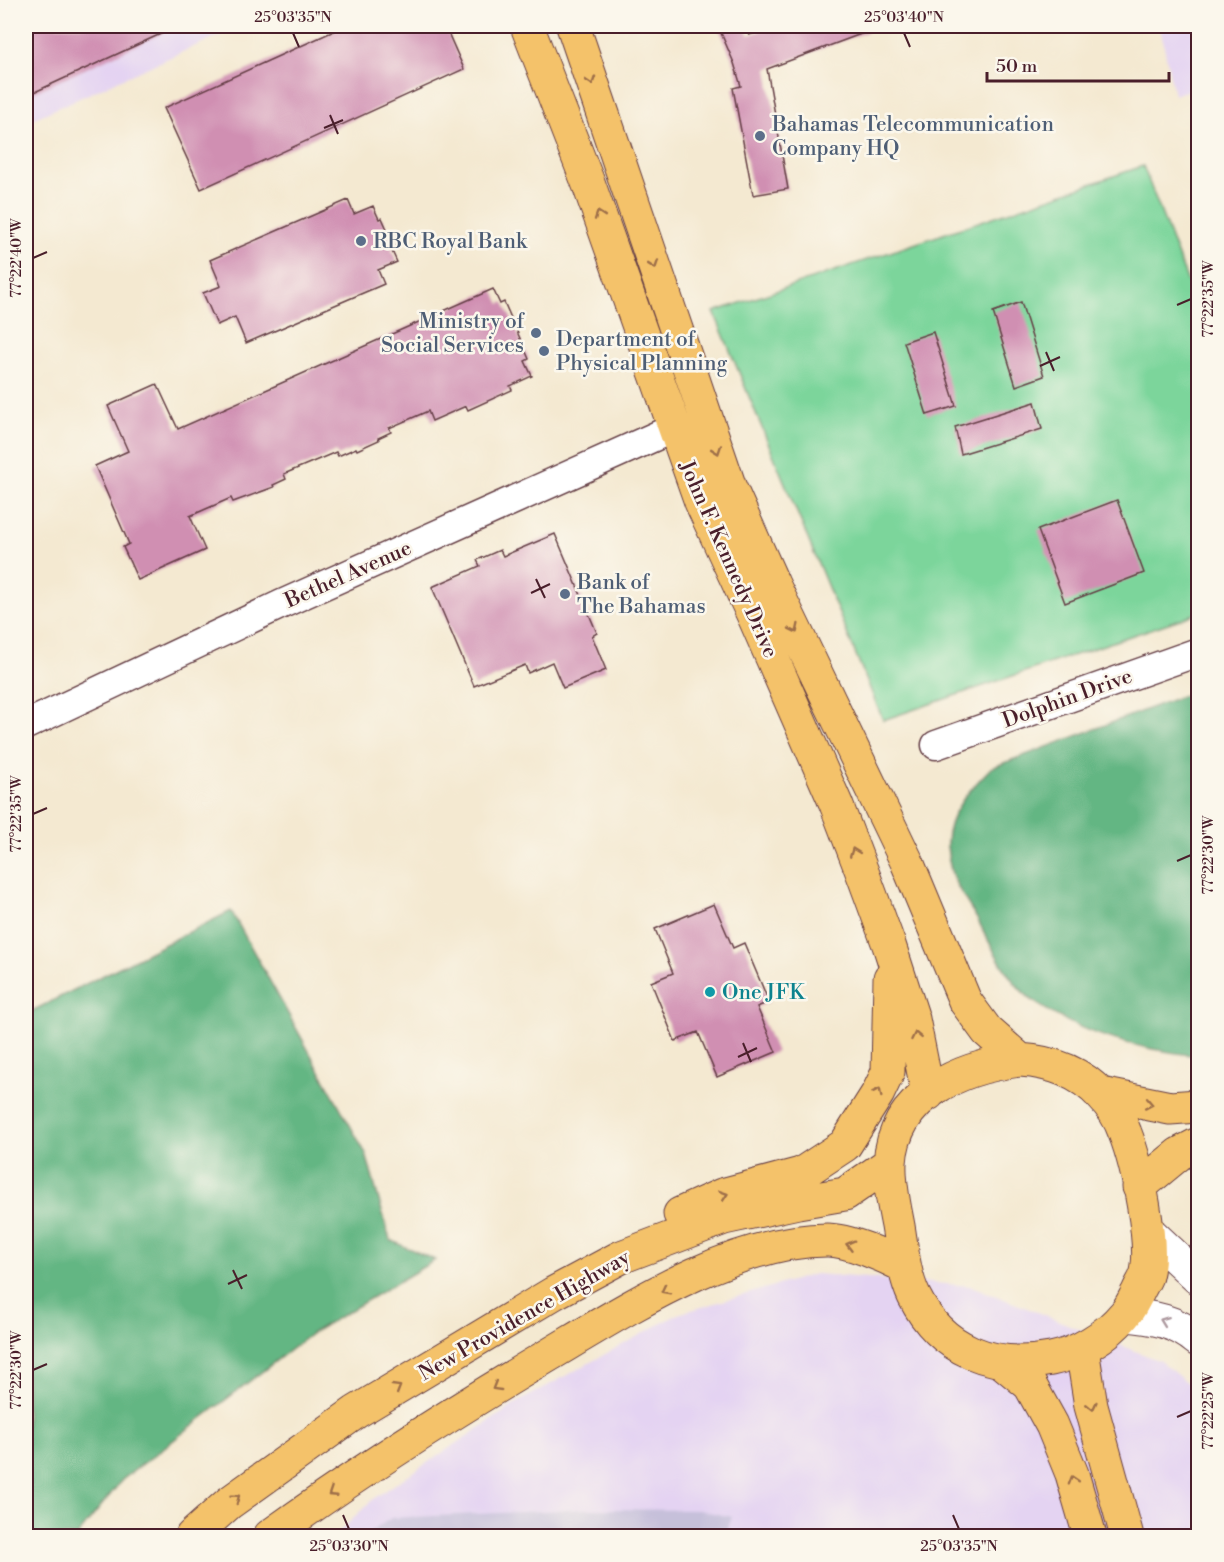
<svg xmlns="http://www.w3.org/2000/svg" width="1224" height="1562" font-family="'Libre Bodoni',serif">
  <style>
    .built { fill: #e4d3f2 }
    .industrial { fill: #c6c0da }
    .green { fill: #7bd59b; stroke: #627a63; stroke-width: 1.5 }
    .forest { fill: #64b683; stroke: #576a57; stroke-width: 1.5 }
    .building { fill: #d08fb2 }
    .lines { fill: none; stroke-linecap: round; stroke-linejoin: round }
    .minor-casing { stroke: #643d44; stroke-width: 31 }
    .tertiary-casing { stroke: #643d44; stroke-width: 35 }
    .primary-casing { stroke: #643d44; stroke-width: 35 }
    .trunk-casing { stroke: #643d44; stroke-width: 35 }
    .minor { stroke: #fff; stroke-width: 28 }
    .tertiary { stroke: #fff; stroke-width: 33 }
    .primary { stroke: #f4c26a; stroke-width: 33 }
    .trunk { stroke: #f4c26a; stroke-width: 33 }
    .oneway { stroke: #9f704a }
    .oneway2 { stroke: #ae9aa0 }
    .ticks { fill: none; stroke: #4a1f2b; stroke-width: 2 }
    .service-dot { fill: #5c6f8a; stroke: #fbf7ec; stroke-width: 2 }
    .culture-dot { fill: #0f9aa8; stroke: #fbf7ec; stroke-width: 2 }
    .labels { text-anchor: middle; stroke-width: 5; stroke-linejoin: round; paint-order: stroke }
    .service-label { font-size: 21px; fill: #4e5e75; stroke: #fbf7ec; text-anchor: start }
    .street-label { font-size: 21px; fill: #4a1f2b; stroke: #fbf7ec }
    .culture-label { font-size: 21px; fill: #0d838f; stroke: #fbf7ec; text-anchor: start }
    .neatline { fill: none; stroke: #4a1f2b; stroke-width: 2 }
    .ticks-label { font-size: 15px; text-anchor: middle; fill: #4a1f2b }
  </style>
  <rect width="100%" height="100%" fill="#fbf7ec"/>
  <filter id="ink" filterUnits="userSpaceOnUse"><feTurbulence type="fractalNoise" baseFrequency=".0167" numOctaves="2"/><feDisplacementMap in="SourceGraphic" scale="12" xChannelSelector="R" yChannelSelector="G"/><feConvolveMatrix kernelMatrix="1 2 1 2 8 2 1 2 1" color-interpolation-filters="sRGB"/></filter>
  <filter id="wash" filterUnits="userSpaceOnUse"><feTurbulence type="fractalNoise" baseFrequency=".008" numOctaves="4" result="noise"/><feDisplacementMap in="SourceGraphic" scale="24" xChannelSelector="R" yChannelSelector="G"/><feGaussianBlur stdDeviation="1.35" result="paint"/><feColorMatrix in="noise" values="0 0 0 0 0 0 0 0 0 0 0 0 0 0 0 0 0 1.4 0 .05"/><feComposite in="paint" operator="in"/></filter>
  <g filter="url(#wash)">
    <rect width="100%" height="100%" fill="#f4e9d1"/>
    <path class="built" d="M26,26h214l-214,96z
      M1160,26h38v61l-24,8z
      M815,1274l156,12 189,75 38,31v144h-863l38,-37 147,-98 158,-87z"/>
    <path class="industrial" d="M586,1509l113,1 33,7 -7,19h-360l26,-18z"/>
    <path class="green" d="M1143,166l55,142v305l-315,107 -169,-408z"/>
    <path class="forest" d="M1198,690v366c-53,-6 -114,-20 -159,-51 -31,-20 -46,-57 -63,-88 -8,-13 -17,-26 -23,-40 -3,-9 -5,-22 -6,-31 -1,-32 23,-57 44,-78z
      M231,911l135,243 24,86 45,20 -123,73 -190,147 -45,56h-51v-522z"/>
    <g id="blocks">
      <path class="building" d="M26,26h152l-152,70z
        M345,26h100l19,43 -263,120 -37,-81z
        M718,26h25l6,9 25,-9h102l1,2 -110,41 21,120 -35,6 -20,-107 8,-2 -7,-23z
        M348,200l6,14 19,-8 6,13 3,-1 13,29 -4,2 6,13 -19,8 6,14 -138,59 -11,-26 -18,8 -14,-32 18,-7 -11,-26z
        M493,289l7,15 4,-2 25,57 -4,2 7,15 -22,10 2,4 -44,20 -2,-4 -34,15 -4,-10 -39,17 2,4 -13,6 1,2 -22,10 -1,-2 -18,8 -2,-4 -52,22 2,5 -13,6 1,2 -41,15 -2,-4 -41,18 15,34 -67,30 -15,-33 6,-3 -34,-78 33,-15 -20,-45 49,-22 21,45z
        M1021,302l23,74 -28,10 -23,-74z
        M933,332l23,74 -29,9 -23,-73z
        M1035,402l7,27 -81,25 -6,-27z
        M1117,500l27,73 -79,30 -27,-73z
        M555,534l42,99 -5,3 14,34 -43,18 -11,-26 -24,11 -3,-8 -51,21 -42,-99 48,-21 -3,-6 23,-10 3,6z
        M714,904l19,44 11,-5 25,59 -12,5 19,45 -59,25 -19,-45 -23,9 -24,-59 22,-9 -18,-44z"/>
    </g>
  </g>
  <g filter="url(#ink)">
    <use href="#blocks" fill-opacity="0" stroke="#643d44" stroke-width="1.5"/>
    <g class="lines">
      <defs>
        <path id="minor" d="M26,725l256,-121 392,-176
          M936,745l262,-93"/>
        <path id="tertiary" d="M1148,1231l50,47
          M1125,1315c28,2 51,6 73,25"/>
        <path id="primary" d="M1082,1349l9,57 36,130
          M1001,1361l29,24 22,40 20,49 18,62"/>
        <path id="trunk" d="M527,26l62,159 112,317 55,119 80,183 28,73 25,68 24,74 15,75
          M573,26l157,462 43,96 134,278 58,139 22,30 33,29
          M1020,1060c31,2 60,12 81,35 11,11 19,24 24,38 12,31 30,112 21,143 -2,5 -6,11 -8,16 -4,7 -8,17 -14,23 -17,21 -47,39 -73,44 -57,11 -110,-8 -137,-63 -10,-21 -12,-46 -16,-70 -4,-21 -9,-42 -8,-63 4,-69 72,-96 130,-103z
          M1101,1094l69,14 28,-2
          M1139,1187l40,-33 19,-10
          M680,1214l42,-19 79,-21 44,-29 33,-52 10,-21 2,-94
          M192,1536l37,-33 127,-91 198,-119 67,-36 103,-39 74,-16 47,-8 45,-31
          M270,1536c90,-65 183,-124 279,-181 79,-47 184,-115 278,-115 21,0 58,16 77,26"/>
      </defs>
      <use href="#minor" class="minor-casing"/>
      <use href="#tertiary" class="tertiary-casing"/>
      <use href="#primary" class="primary-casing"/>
      <use href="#trunk" class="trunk-casing"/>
      <use href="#minor" class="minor"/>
      <use href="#tertiary" class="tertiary"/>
      <use href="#primary" class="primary"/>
      <use href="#trunk" class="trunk"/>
    </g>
    <defs><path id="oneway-chevron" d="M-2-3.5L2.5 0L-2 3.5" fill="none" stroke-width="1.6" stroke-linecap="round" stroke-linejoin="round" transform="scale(1.5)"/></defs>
    <g class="oneway">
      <use href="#oneway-chevron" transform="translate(591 81) rotate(72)"/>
      <use href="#oneway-chevron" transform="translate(599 215) rotate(-109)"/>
      <use href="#oneway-chevron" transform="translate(654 265) rotate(71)"/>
      <use href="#oneway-chevron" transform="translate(717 450) rotate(71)"/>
      <use href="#oneway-chevron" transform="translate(795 629) rotate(64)"/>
      <use href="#oneway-chevron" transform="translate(854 852) rotate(-111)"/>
      <use href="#oneway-chevron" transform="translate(916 1036) rotate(-101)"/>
      <use href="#oneway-chevron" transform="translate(878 1092) rotate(-63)"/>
      <use href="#oneway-chevron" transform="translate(1149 1104) rotate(11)"/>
      <use href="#oneway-chevron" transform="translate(724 1195) rotate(-19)"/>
      <use href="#oneway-chevron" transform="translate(850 1245) rotate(-165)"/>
      <use href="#oneway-chevron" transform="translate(665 1290) rotate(153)"/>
      <use href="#oneway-chevron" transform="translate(496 1387) rotate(149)"/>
      <use href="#oneway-chevron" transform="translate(397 1388) rotate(-31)"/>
      <use href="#oneway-chevron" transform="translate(1092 1406) rotate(77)"/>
      <use href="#oneway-chevron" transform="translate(1073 1480) rotate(-107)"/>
      <use href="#oneway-chevron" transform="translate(332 1493) rotate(147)"/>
      <use href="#oneway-chevron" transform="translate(236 1498) rotate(-37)"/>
    </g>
    <use class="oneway2" href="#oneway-chevron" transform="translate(1164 1321) rotate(-159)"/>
  </g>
  <path class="ticks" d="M293,33l6,14M904,33l6,14M330,115l8,19M324,128l19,-8M33,258l14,-6M1177,305l14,-6M1046,352l8,19M1040,366l20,-9M536,579l9,19M531,593l19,-9M33,814l14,-6M1177,861l14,-6M743,1043l8,19M738,1057l19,-9M233,1270l9,19M228,1284l19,-9M33,1370l14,-6M1177,1417l14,-6M343,1515l6,14M953,1515l6,14"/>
  <g class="service-dot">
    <circle cx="760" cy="136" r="6"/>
    <circle cx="361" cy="241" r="6"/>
    <circle cx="536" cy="333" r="6"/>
    <circle cx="544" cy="351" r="6"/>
    <circle cx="565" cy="594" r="6"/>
  </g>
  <circle class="culture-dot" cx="710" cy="992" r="6"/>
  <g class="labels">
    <g class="service-label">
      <text x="772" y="131">Bahamas Telecommunication<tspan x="772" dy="24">Company HQ</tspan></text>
      <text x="373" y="248">RBC Royal Bank</text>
      <text x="524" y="328" text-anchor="end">Ministry of<tspan x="524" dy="24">Social Services</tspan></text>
      <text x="556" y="346">Department of<tspan x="556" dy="24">Physical Planning</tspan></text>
      <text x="577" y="589">Bank of<tspan x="577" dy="24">The Bahamas</tspan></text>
    </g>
    <g class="street-label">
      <text transform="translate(729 559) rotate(66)" y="7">John F. Kennedy Drive</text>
      <text transform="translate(348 574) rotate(-24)" y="7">Bethel Avenue</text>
      <text transform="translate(1067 698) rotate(-20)" y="7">Dolphin Drive</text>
      <text transform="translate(524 1315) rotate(-30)" y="7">New Providence Highway</text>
    </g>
    <g class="culture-label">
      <text x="722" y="999">One JFK</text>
    </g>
  </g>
  <rect width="1224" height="1562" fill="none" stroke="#fbf7ec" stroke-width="66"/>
  <path d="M987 72v9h182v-9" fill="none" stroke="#4a1f2b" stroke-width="3"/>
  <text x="996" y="72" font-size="18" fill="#4a1f2b" stroke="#fbf7ec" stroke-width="4.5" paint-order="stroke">50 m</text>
  <rect x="33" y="33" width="1158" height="1496" class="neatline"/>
  <g class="ticks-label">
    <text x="293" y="22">25°03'35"N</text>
    <text x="904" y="22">25°03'40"N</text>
    <text transform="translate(16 258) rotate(-90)" y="5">77°22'40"W</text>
    <text transform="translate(1208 299) rotate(-90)" y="5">77°22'35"W</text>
    <text transform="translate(16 814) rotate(-90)" y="5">77°22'35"W</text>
    <text transform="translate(1208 855) rotate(-90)" y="5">77°22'30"W</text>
    <text transform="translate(16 1370) rotate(-90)" y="5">77°22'30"W</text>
    <text transform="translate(1208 1411) rotate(-90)" y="5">77°22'25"W</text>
    <text x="349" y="1551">25°03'30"N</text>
    <text x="959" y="1551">25°03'35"N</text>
  </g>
</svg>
